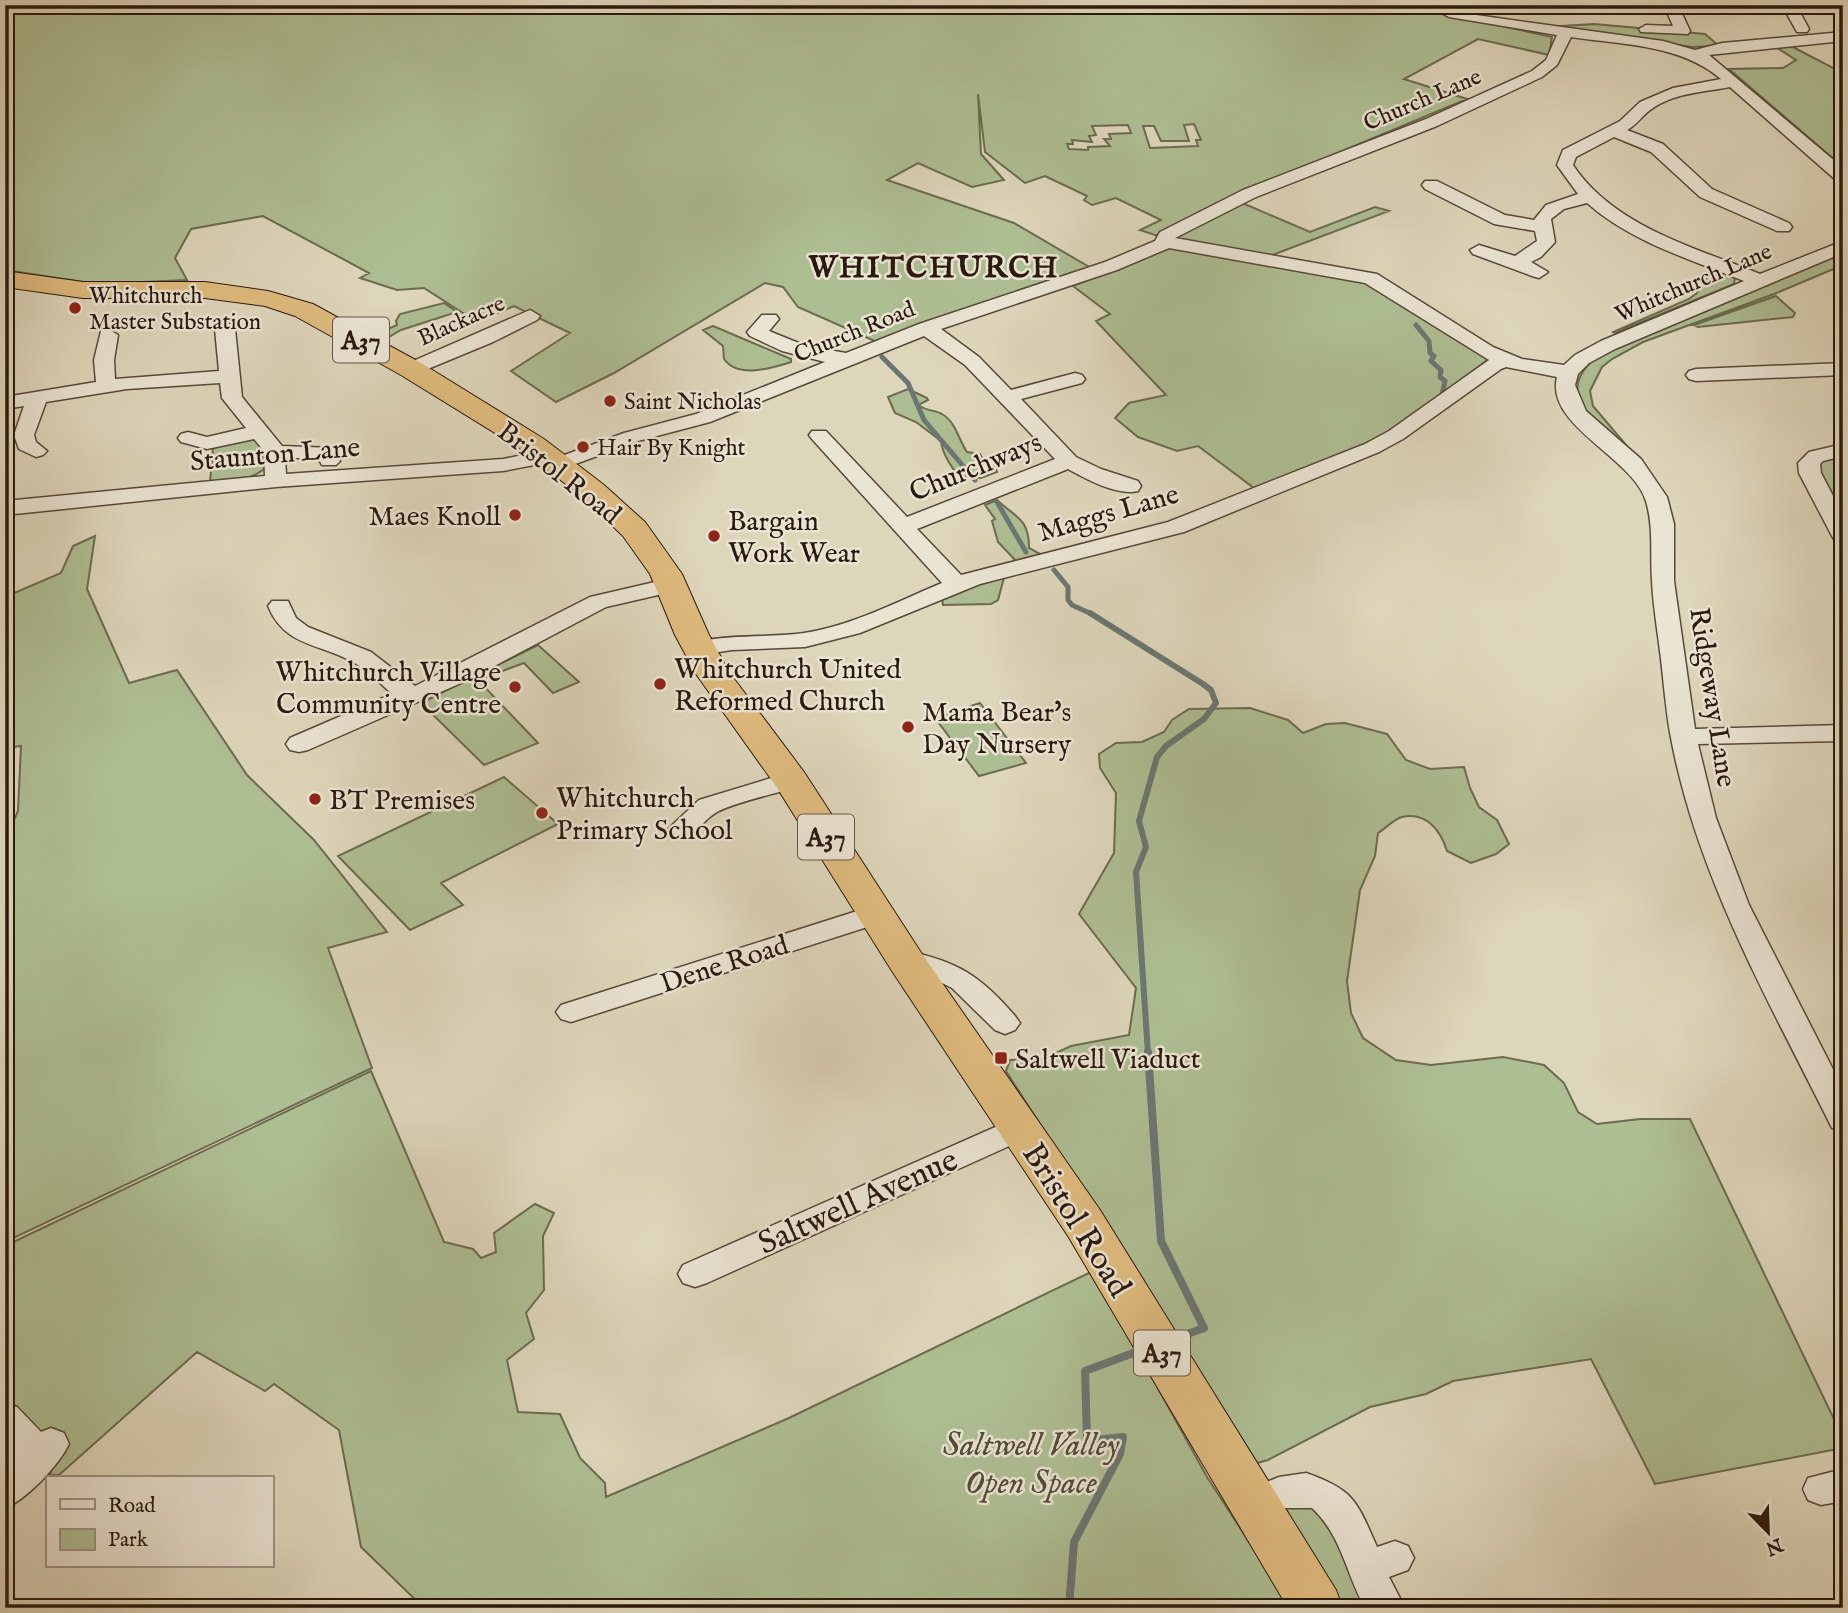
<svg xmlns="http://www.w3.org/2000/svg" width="1848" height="1613" font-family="'IM FELL English',serif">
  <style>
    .green { fill: #aebe93; stroke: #6c6b50; stroke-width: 2; fill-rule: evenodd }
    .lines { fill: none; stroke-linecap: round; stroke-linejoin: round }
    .stream-far2 { stroke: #6b7773; stroke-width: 5 }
    .stream-far1 { stroke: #6b7773; stroke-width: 6 }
    .stream { stroke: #6b7773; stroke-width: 8 }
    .minor-casing { stroke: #584839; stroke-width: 3 }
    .highway-casing { stroke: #2b180e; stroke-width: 2 }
    .minor { fill: #eae4d3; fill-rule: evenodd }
    .highway { fill: #dfbb7e; fill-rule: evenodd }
    .poi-dot { fill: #8f2418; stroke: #eae4d3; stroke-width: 2.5 }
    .labels { text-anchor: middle; stroke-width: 5; stroke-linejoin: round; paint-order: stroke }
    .far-street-label { font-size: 23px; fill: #2b180e; stroke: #eae4d3 }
    .far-poi-label { font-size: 23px; fill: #2b180e; stroke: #eae4d3; text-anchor: start }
    .shield { fill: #eae4d3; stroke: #645549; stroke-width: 2 }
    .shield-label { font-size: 26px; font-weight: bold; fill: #2b180e }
    .street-label { font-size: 28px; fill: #2b180e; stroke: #eae4d3 }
    .poi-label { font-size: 28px; fill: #2b180e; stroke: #eae4d3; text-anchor: start }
    .far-district-label { font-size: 30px; font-weight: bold; letter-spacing: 2px; fill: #2b180e; stroke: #eae4d3 }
    .near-street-label { font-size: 33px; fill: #2b180e; stroke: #eae4d3 }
    .near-park-label { font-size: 33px; font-style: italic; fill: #524a36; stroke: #eae4d3 }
  </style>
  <rect width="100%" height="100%" fill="#ded6bb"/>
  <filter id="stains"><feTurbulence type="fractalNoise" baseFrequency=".00286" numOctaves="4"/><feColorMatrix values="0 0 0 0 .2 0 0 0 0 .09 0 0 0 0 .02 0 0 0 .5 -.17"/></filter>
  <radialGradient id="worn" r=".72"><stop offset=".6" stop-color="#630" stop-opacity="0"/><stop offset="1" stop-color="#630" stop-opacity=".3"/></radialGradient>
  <path class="green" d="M5,5h1421l11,7 115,25 -3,18 -71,-16 -74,40 63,20 -194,81 -115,56 -18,-6 21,-10 -45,-22 -24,7 -8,-5 3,-4 -42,-20 -20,7 -40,-31 -7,-58 3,60 23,26 -32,7 -54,-24 -31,17 127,43 77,45 -212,75 -81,-36 -15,-20 -18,-4 -151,90 -58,29 -45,-31 59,-38 -56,-27 -37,16 -53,-34 -27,2 -37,-12 9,-5 -106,-57 -72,13 -16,29 12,22 -90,4 -92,-14zM1194,124l7,16h-5l2,6 -48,2 -7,-22h11l7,15h28l-5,-16zM1128,125l3,8 -22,1 2,5h-7l6,7 -22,1v3l-19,-1 -2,-5h6l-1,-4 20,2 -3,-6 7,-1 -4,-9z
    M1594,24l111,10 14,12 -27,1 -146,-20z
    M1789,45l54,28v94l-114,-98 54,-1 13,-8 -22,-14z
    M1240,202l70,30 65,-25 14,4 -122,46 -91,-15 -5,-5z
    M1170,247l199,34 121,77 -108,82 -124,51 -60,-45 -21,5 -39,-14 -23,-19 14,-15 37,-8 -70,-74 14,-7 -37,-28z
    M1843,253v12l-69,29 -131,48 -31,17 -10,8 -12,24 3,15 39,46c-34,-28 -86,-59 -30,-99z
    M1726,273l9,5 -1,6 -119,49 -2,-1 76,-33 8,-6 13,-19z
    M1776,296l19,17 -2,4 -95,10 -4,-2z
    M444,303l13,9 -56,18 -17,10 -14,-4 1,-3 11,-1 15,-7 -1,-4 4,-7z
    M713,326l78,33v3c-19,6 -53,17 -67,-3l-1,-13 -20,-16z
    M908,389l19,9 1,2 -8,4v2c7,5 15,4 22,8 14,8 16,25 25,38l13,2 2,4 -4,4 17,5 2,5 -16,6 -23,-2c-7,-10 -16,-23 -17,-35l-25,-19 -21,-9 -7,-16z
    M259,438l6,30c-14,14 -37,12 -55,14l3,-34z
    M1843,454v54h-7l-17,-31v-17z
    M997,500c19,18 32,18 32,48l13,7 -25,7 -19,-20 -6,-21 3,-2 -10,-14z
    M95,536l-8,53 42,94 48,-13 70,105 67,65 73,92 -59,16 44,120 -367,174v-402l13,-29 3,-65 -16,2v-32l3,-6 -3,-1v-112l56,-24 12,-27z
    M1005,574l-7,26 -7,4 -48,1 -1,-7z
    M538,645l41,37 -26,11 -29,-30 -46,17 60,63 -54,22 -63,-62z
    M980,703l46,60 -47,13 -44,-58z
    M1250,708l38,12 15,13 23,-9 19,-1 42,11 19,26 24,9 34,-2 6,21 9,19 18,13 12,24 -13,10 -25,9 -24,-12c-6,-20 -21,-40 -45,-34 -8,2 -17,12 -24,16l-3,23 -15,34 -13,91 4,32 12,25 33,22 35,5 72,-8 41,8 20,18 14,29 19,12 43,-5h50l153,319v10l-188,36 -64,-125 -138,22 -27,13 -56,13 -102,53 -11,3 -251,-392 4,-11 33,-1 28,-13 58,-11 7,-47 -57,-74 35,-61 2,-60 -16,-25 -1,-14 17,-11 26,-1 22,-10 8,-12 17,-11z
    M504,777l54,47 -117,59 22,22 -53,25 -72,-74z
    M371,1071l73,171 29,7 8,9 15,-6 -2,-19 41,-29 19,9 -11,23 1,54 -18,23 8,26 -27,21 11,52 42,2 20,44 25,25 1,14 183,-79 304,-147 114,206 85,131h-868l-63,-61 -22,-117 -65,-46 -9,7 -68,-39 -138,123h-9l3,-21 -48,-47v-161z
    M1282,1503l43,4 50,101h-35z"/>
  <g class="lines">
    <path class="stream-far2" d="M1416,325l13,16 1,12 4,3 -3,5 10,9 -1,7 5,4 -3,14
      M882,357l26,26 16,37 51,60
      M997,502l29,50
      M1054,570l14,17v13l4,5 22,10"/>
    <path class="stream-far1" d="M1090,613l113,71 8,6 5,13 -12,16 -38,27 -9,11 -18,64 7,26 -10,25 12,182"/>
    <path class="stream" d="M1148,1052l13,189 43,87 -33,12
      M1069,1608l5,-66 46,-88 3,-17 -36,4 -2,-70 59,-22"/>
    <defs>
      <path id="minor" d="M1426,5h19l31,10 187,26 32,9 27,-7 121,-11v9l-134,14 134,113v14l-6,-1 -107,-94c-26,5 -55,6 -77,21 -10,6 -16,17 -26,22l36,14 49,45 77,34 3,4 -3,4h-12l-77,-34 -49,-45 -37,-15 -38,20 -3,8c40,61 123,83 187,109l83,-33v12l-228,96 -26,14 -11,11 -3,11 11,26 55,48 26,38 7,27v57l21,148 148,-4v16l-145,3 18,74 33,87 94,184v43l-11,-4 -4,-8c-62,-124 -131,-245 -157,-382 -5,-26 -7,-53 -10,-79 -3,-26 -8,-53 -9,-79 -2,-27 2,-52 -6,-79 -13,-44 -101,-75 -89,-124l-51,-10 -5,2 -98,70 -24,13 -195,80 -204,52 -120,49 -55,14 -73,3 -33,5 -8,-2 -4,-5 4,-5c37,-9 75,-5 113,-10 48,-7 94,-32 138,-50l-130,-144 -3,-4 3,-4h14l81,86 148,-58 -90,-94 -41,-29 -214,86 -72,19 -79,29 -8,-1 -1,-7 -47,9 -227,16 -271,28v-14l260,-25 -1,-25 -10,-12 -47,10 -26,-7 -3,-4 3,-4 7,-2 19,5 39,-9 -24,-30 -2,-15 -93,6 -81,13 -12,33 2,7 11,9 -4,4 -7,2 -17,-8 -5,-14 10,-29 -19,3v-12l91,-15 -2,-22 7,-29 7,-2 10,6 -4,25 1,19 104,-8 -4,-42 10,-6 7,2 3,4 7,68 40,49 51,2 7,13 -4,4h-14l-4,-7h-33l1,16 217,-15 46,-9 7,2 3,5 65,-24 72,-19 129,-52 -43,-11 -32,-15 -3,-4 15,-17h14l3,4 -10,12 37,15 40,7 73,-29 186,-62 50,-21 5,-9 83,-42 183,-71 106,-48 14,-11 11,-25 -108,-18zM1571,37c52,8 109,7 150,42l-48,9 -33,14 -20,19 -57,29 -6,15 21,29 -32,11 -12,15 -29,-5 -68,-34h-12l-3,4 3,4 69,35 41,7 2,10 -22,15 -36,-11 -9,5 3,4 59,22 7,2 9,-6 -17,-10 10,-5 14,-15 -4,-23 13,-10 23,-6c42,38 105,57 157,78l-143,60 -26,14 -11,10 -42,-6 -29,-12 -116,-73 -202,-36 81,-41 181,-71 105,-49 15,-12zM1169,248l196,35 124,77 -100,71 -24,13 -197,78 -207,53 -44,-46 151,-60c18,10 49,27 70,22l3,-5 -3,-5 -37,-12 -25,-12 -55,-58 61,-16 3,-4 -3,-4 -7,-2 -64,17 -32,-33 -38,-28 176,-59z
        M1664,5h14l12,26 -2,3 -47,-2 -2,-3 7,-4 27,1z
        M1782,5h14l13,24 -2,3h-10z
        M530,310l10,6 -3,4 -44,22 -75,31h-14l-3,-4 3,-4z
        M1843,363v12l-147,6 -7,-2 -3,-4 3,-4 7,-2z
        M1843,444v12l-20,5 -3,3 1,9 22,42v28l-8,-2 -3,-5 -33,-63 -1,-10 11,-11z
        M672,578l8,2 3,5 -3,5 -74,17 -138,73 -160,70 -9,2 -9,-2 -4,-6 4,-6 102,-44c-12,-11 -25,-24 -39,-32 -34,-19 -68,-15 -85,-56l4,-5h16l8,17 12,9 63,25 44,34 175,-89z
        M791,772l9,2 4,6 -4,6c-21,7 -65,16 -83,26 -17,10 -23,29 -45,23l-4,-6 31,-29z
        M876,905l10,2 4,7 -4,7 -315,101 -10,-3 -5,-7 5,-7z
        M906,951c51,10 75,25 109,65l5,7 -5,7 -10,4 -10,-4 -43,-42 -24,-12 -32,-8 -4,-7 4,-7z
        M1020,1116l11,4 4,8 -4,8 -324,147 -12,4 -12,-4 -5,-9 5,-9z
        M5,1403l12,4 24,25 10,-4 13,5 5,11c-10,21 -43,56 -64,64v-41l9,-9 -1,-6 -8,-9z
        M1843,1469v32l-22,4 -13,-5 -5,-11 5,-11z
        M1306,1473c49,17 51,29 71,74l18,-6 13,5 6,12 -6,12 -19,7 16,31h-40c-19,-34 -23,-72 -53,-100h-29l-30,13 -13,-4 -5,-12 5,-12 39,-16z"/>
      <path id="highway" d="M5,271l78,11h122l63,9 45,13 108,59 123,76 60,46 41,37 37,52 27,61 20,37 75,100 116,179 180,259 236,380 7,18h-55l-220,-372 -176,-265 -116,-185 -80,-112 -21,-39 -25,-61 -27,-38 -41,-39 -58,-46 -123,-76 -106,-59 -30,-10 -60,-8h-122l-78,-11z"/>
    </defs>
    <use href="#minor" class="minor-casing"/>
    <use href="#highway" class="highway-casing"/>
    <use href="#minor" class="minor"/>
    <use href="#highway" class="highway"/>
  </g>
  <g class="poi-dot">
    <circle cx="75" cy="308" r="7"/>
    <circle cx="610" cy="401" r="7"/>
    <circle cx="583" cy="447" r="7"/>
    <circle cx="515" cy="515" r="7"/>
    <circle cx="714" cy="536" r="7"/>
    <circle cx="660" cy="684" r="7"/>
    <circle cx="515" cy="687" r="7"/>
    <circle cx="908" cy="727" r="7"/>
    <circle cx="315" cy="799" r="7"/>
    <circle cx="542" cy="813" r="7"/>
    <rect x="994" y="1051" width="14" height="14" rx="3.5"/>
  </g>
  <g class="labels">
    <g class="far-street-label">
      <text transform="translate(1422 99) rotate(-23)" y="8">Church Lane</text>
      <text transform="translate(1693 282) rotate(-23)" y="8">Whitchurch Lane</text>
      <text transform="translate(461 320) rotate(-24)" y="8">Blackacre</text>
      <text transform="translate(854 331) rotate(-22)" y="8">Church Road</text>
    </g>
    <g class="far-poi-label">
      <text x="89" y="303">Whitchurch<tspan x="89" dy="26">Master Substation</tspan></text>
      <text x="624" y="409">Saint Nicholas</text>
      <text x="597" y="455">Hair By Knight</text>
    </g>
    <g class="shield">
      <rect x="333" y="317.5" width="56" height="45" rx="5"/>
      <rect x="798" y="814.5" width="56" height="45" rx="5"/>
      <rect x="1134" y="1330.5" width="56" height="45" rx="5"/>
    </g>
    <g class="shield-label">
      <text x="361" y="349">A37</text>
      <text x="826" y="846">A37</text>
      <text x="1162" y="1362">A37</text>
    </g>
    <g class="street-label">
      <text transform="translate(275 453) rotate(-5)" y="10">Staunton Lane</text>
      <text transform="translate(975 466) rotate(-22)" y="10">Churchways</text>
      <text transform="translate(560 472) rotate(38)" y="10">Bristol Road</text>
      <text transform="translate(1108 512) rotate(-16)" y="10">Maggs Lane</text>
      <text transform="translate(1714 697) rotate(81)" y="10">Ridgeway Lane</text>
      <text transform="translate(724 963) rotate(-18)" y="10">Dene Road</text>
    </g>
    <g class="poi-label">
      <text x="501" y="525" text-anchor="end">Maes Knoll</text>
      <text x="728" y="530">Bargain<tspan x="728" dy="32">Work Wear</tspan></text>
      <text x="674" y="678">Whitchurch United<tspan x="674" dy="32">Reformed Church</tspan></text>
      <text x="501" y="681" text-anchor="end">Whitchurch Village<tspan x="501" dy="32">Community Centre</tspan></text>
      <text x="922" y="721">Mama Bear's<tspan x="922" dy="32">Day Nursery</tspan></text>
      <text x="556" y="807">Whitchurch<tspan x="556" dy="32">Primary School</tspan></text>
      <text x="329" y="809">BT Premises</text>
      <text x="1015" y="1068">Saltwell Viaduct</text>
    </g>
    <g class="far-district-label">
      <text x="934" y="277">WHITCHURCH</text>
    </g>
    <g class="near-street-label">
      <text transform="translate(857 1200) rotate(-24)" y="12">Saltwell Avenue</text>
      <text transform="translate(1078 1219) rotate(58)" y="12">Bristol Road</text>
    </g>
    <g class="near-park-label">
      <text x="1031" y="1455">Saltwell Valley<tspan x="1031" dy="38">Open Space</tspan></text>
    </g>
  </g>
  <rect width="1848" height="1613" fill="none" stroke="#ded6bb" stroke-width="28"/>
  <rect x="7" y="7" width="1834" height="1599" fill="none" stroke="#2b180e" stroke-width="3.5"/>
  <rect x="14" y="14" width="1820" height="1585" fill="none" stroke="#2b180e" stroke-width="2"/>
  <rect x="46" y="1476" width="228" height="91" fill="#eae4d3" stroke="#9e9284" stroke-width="2"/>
  <rect x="60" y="1499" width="35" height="10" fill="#eae4d3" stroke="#9e9284" stroke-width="2"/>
  <text x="108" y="1512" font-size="21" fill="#2b180e">Road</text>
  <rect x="60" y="1529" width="35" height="21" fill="#aebe93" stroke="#9e9284" stroke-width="2"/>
  <text x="108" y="1546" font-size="21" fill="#2b180e">Park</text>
  <g transform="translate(1768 1532) rotate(157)" stroke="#eae4d3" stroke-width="5" paint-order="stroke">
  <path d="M0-5L12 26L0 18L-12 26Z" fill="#2b180e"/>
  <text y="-10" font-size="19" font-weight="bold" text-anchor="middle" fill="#2b180e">N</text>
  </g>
  <rect width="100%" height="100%" filter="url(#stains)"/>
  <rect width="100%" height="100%" fill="url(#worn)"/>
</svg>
